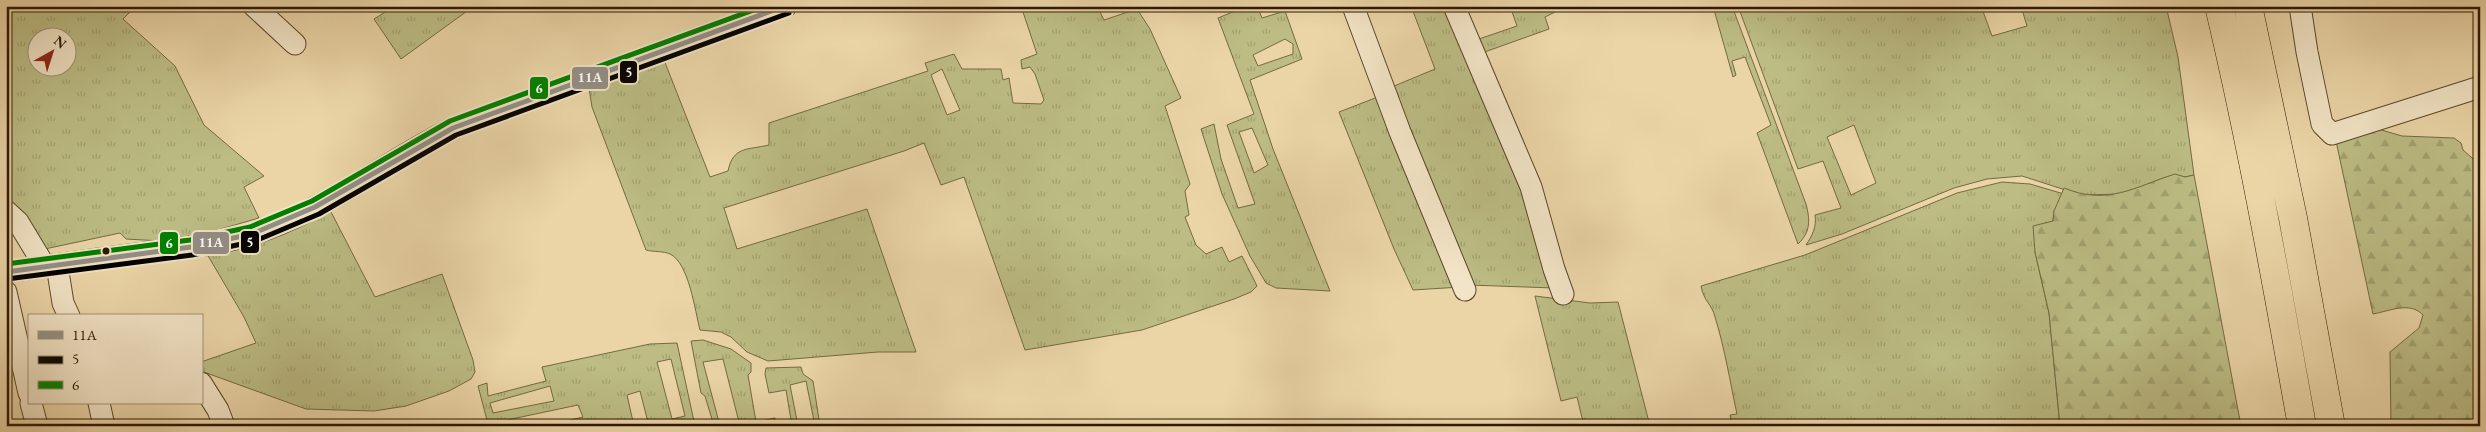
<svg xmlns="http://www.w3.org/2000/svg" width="2486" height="432" font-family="'EB Garamond',serif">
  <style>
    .grass { fill: url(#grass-tufts); stroke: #746a42; fill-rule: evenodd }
    .forest { fill: url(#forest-firs); stroke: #746a42 }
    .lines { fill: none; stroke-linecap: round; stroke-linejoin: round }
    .minor-casing { stroke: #5c472a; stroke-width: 23 }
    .highway-casing { stroke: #2d1801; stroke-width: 29 }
    .minor { stroke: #f2e4c6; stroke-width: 21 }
    .highway { stroke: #ebd5a7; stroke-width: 28 }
    .bus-1-casing { stroke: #f2e4c6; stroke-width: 9 }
    .bus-2-casing { stroke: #f2e4c6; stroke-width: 9 }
    .bus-3-casing { stroke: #f2e4c6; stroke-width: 9 }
    .bus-1 { stroke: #948e87; stroke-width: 5 }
    .bus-2 { stroke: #000; stroke-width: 5 }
    .bus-3 { stroke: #008000; stroke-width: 5 }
    .bus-dot { fill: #2d1801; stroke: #f2e4c6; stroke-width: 2 }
    .line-badge { stroke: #f2e4c6; stroke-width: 2 }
    .badge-label { font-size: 14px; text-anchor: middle; font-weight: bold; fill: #fff }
  </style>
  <defs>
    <pattern id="grass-tufts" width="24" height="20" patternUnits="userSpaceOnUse" patternTransform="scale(1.25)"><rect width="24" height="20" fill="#bcbc84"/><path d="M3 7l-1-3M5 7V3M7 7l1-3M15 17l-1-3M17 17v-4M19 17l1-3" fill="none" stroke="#a2a170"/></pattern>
    <pattern id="forest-firs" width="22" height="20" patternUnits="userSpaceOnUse" patternTransform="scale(1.25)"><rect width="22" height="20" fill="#bcbc84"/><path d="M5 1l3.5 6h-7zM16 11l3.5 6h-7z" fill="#a2a170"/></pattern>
  </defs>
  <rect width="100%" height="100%" fill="#ebd5a7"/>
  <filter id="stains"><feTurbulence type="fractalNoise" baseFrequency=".004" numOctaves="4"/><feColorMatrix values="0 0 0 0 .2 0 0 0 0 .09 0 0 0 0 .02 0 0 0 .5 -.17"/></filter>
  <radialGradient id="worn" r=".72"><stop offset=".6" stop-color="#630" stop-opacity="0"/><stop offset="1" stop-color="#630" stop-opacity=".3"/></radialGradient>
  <path class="grass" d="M6,6h130l-13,13 52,47 29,59 60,51 -20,11 15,31 -45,13 -53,10 -35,-2 -6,-6 -80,17 -34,-47zM38,38h30v30h-30z
    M395,6h79l-73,53 -27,-40z
    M1030,6h67l7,14 33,-11 13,20 31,69 -16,8 25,78 -5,7 4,24 -4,2 11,28 10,9 16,-7 7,15 13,-6 15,30 -6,6 -17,7 -92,31 -117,20 -61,-173 -23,8 -17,-42 -20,8 -180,57 13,41 130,-40 49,143h-38l-110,9 -21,-9 -16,-15 -10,-5 -21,-2c-5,-19 -11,-67 -30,-76 -6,-3 -17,-2 -24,-4l-54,-143 -3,-19 75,-28 46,117 18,-6c5,-25 20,-21 41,-26v-22l159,-52 -3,-8 29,-9 8,15h39l2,11 6,-2 4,25 28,1 3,-4 -9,-26 -5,-7 -8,2 -1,-9 16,-6 -15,-45zM942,69l18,41 -13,5 -16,-40z
    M1247,6h10l5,12 23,-7 17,48 -52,21 23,69 57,142 -54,-3 -10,-5 -16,-27 -28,-62 -21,-65 13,-5 7,35 17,49 17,-4 -28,-79 27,-11 -36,-96zM1285,39l8,5v10l-35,12 -5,-11zM1252,128l16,37 -14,8 -15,-41z
    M1411,6h38l56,125 49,157 -85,-3 -82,-196 48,-20z
    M1510,6h42l3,6 -10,5 4,12 -70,25 -6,-13 44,-15z
    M1713,6h19l74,198c4,15 5,28 -8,40l-41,-111 14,-8 -26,-68 -13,4 4,14 -3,2z
    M1738,6h243l11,30 35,-10 -6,-20h145l12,51 16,118 -9,2 -10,-2 -12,3 -40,16 -42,1 -59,-19 -35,3 -33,9 -112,46 -36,11c6,-9 11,-18 9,-30l26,-7 -18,-47 -25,8zM1854,125l22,58 -25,12 -24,-58z
    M1383,95l78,192 -48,3 -19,-41 -55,-137z
    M2002,182l28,2 34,10 -10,17 -1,10 -3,3 -4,-2 -11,30 14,61 11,113h-328l-2,-11 7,-1c-7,-32 -12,-65 -22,-97 -3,-13 -11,-15 -14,-31l104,-31 152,-62z
    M330,210l45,87 67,-23 31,86 2,12 -4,7 -22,12 -43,15 -32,5 -68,-2 -105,-38v-9l55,-19 -12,-26 -37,-63c46,-11 83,-19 123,-44z
    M1535,296l55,7 28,-1 32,124h-66l-7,-29 -16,4z
    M703,340l28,9 20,14v9l-3,3 8,47 19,-4 1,8h-36l-17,-67 -20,3 17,64h-6l-9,-30 -4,-3 -10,-52z
    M677,343l18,83h-46l-9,-35 -13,4 7,31h-89l38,-9 -5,-12 -90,19 -10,-38 9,-3 1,13 58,-15 -4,-14 108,-23zM671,359l14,57 -13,3 -15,-57zM550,386l4,15 -61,12 -3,-10z
    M801,367l2,7 10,7 7,45h-5l-9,-45 -16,4 8,41h-6l-6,-36 -17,3 -4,-19 1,-6z"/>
  <path class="forest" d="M2378,129l24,7 52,2 7,5 2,7 16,14 1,262h-89l-1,-74 29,-24 4,-13c-13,-14 -33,-4 -50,-1l-37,-173z
    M2175,174l10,3 9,-2 47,251h-181l-11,-113 -14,-61 -2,-26 20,-5 1,-10 10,-23c44,18 70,-1 111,-14z"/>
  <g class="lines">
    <defs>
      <path id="minor" d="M254,6l41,38
        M1353,6l47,126 65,158
        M1454,6l77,181 23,82 9,25
        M2300,6l7,46 15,72 10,10 148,-47
        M6,211l12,11 26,43
        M6,272c46,-7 92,-13 139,-19 41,-5 83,-9 122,-24 67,-25 122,-69 186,-101l333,-122
        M59,278l4,25 6,13
        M6,292l23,101
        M201,383l17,27 6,16
        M31,403l6,23
        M99,403l5,23"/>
      <path id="highway" d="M2219,6c33,139 58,279 83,420
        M2248,6l45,212 38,208"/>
    </defs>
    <use href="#minor" class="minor-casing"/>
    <use href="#highway" class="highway-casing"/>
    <use href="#minor" class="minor"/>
    <use href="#highway" class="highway"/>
    <defs>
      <path id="bus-1" d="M6,272l185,-25 61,-13 63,-27 138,-79 332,-122"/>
      <path id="bus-2" d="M7,279l185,-24 63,-14 64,-27 137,-79 333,-122"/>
      <path id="bus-3" d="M6,264l184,-24 60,-13 62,-26 138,-80 314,-115"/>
    </defs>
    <use href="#bus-1" class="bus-1-casing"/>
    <use href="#bus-2" class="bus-2-casing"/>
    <use href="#bus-3" class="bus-3-casing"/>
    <use href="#bus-1" class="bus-1"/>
    <use href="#bus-2" class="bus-2"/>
    <use href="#bus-3" class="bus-3"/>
  </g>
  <circle class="bus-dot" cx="106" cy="251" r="4.5"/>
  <g class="line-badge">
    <rect x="619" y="60" width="19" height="24" rx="5" fill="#000"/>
    <rect x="571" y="66" width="38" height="24" rx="5" fill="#948e87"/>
    <rect x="529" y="76" width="20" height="24" rx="5" fill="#008000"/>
    <rect x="240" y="230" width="20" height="24" rx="5" fill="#000"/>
    <rect x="192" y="231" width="38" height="24" rx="5" fill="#948e87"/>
    <rect x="159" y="231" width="20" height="24" rx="5" fill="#008000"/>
  </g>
  <g class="badge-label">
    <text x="629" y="77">5</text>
    <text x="590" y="82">11A</text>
    <text x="539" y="93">6</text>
    <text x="250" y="247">5</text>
    <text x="211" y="247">11A</text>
    <text x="169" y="248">6</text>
  </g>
  <rect width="2486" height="432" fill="none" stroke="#ebd5a7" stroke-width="25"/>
  <rect x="8" y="8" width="2471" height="417" fill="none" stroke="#2d1801" stroke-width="2.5"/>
  <rect x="12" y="12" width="2461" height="407" fill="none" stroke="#2d1801"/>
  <rect x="28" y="314" width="175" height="90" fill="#f2e4c6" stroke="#a39277"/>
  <rect x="38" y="331" width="25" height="8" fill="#948e87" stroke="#a39277"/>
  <text x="72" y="340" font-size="15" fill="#2d1801">11A</text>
  <rect x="38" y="356" width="25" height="8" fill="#000000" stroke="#a39277"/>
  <text x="72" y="364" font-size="15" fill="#2d1801">5</text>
  <rect x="38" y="381" width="25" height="8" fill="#008000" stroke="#a39277"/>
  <text x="72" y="390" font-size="15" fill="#2d1801">6</text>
  <g transform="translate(52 52) rotate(39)"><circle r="24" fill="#f2e4c6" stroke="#a39277"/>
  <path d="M0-4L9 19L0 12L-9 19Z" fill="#8f2418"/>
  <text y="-8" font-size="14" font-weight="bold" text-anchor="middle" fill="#2d1801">N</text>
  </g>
  <rect width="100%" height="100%" filter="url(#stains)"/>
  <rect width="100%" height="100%" fill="url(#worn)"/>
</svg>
